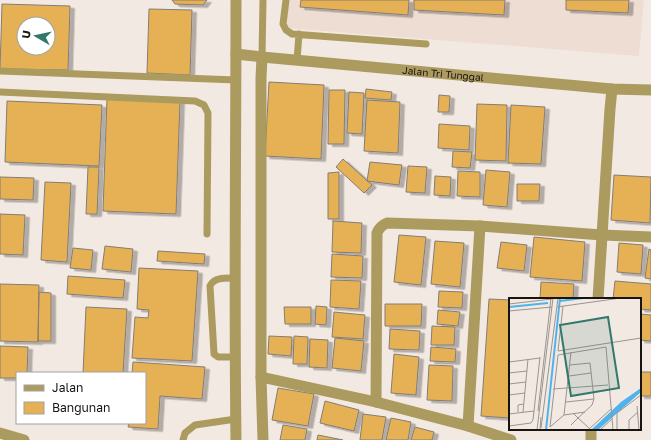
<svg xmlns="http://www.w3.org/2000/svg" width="651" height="440" font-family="'Golos Text',sans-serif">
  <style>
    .built { fill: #eeddd3 }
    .building { fill: #e6b155; stroke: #827d75; fill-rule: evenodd; filter: url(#shadow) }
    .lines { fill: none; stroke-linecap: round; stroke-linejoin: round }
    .service { stroke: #ac9b5e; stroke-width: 7 }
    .minor { stroke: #ac9b5e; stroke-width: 11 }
    .labels { text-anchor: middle; stroke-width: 3; stroke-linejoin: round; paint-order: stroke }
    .street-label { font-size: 10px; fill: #171412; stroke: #fff }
    .inset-river { fill: none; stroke: #4eb3ed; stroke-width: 2 }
    .inset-road { fill: none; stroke: #9b948f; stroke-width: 1 }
    .view { fill: #33786c; fill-opacity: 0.15; stroke: #33786c; stroke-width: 2 }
    .inset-edge { fill: none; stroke: #171412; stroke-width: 2 }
  </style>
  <defs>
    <filter id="shadow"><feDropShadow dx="4.5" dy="2.5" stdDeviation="0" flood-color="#0004"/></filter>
  </defs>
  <rect width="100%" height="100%" fill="#f3e9e3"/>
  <path class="built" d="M287,0h357l-5,56 -353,-28z"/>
  <path class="building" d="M172,0h35l-4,5 -28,-1z
    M301,0h108l-1,15 -108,-8z
    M414,0h91l-1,15 -90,-5z
    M566,0h63l-1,13 -62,-3z
    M2,4l68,2 -2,64 -68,-1zM24,24h24v24h-24z
    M149,9l43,1 -2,65 -43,-2z
    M269,82l55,3 -3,74 -56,-3z
    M366,89l26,3 -1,8 -26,-2z
    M329,90h16l-1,54h-16z
    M349,92l15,1 -2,41 -15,-1z
    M439,95l11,1 -1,16h-11z
    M107,99l73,2 -4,113 -73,-3z
    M367,100l33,2 -2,51 -34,-2z
    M7,101l95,4 -3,61 -94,-4z
    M477,104l30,1 -1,56 -31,-1z
    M511,105l34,2 -4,57 -33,-1z
    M439,124l31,2 -1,24 -31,-2z
    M453,151l19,1 -2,16 -18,-1z
    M343,159l29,26 -8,8 -28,-26z
    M370,162l32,3 -3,20 -32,-4z
    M408,166l19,1 -2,26 -19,-1z
    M88,167h11l-2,47h-11z
    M486,170l24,2 -3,35 -24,-2z
    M458,171l22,1v25l-23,-1z
    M339,172v47h-11v-46z
    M614,175l37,2 -1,46 -39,-3z
    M435,176l16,1 -1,19 -16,-1z
    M0,177l34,1 -1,22 -33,-1z
    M45,182l26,1 -4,79 -26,-2z
    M517,184h23l-1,17h-22z
    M0,214l25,1 -2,40 -23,-1z
    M333,221l29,2 -1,30 -29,-1z
    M399,235l27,2 -5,48 -27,-3z
    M534,237l51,5 -3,39 -52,-4z
    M435,241l29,2 -4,44 -29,-3z
    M501,242l26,3 -3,26 -27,-3z
    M619,243l24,2 -2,29 -24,-2z
    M105,246l28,3 -2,23 -29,-3z
    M73,248l20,2 -2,20 -21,-2z
    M649,249l2,1v29l-6,-1z
    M158,251l47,3 -1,10 -47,-3z
    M332,254l31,2 -1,22 -31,-1z
    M139,268l59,3 -6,90 -60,-3 3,-41 13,1 1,-8 -12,-1z
    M68,276l57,4 -2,18 -56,-4z
    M331,280l30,1 -2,28 -29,-2z
    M615,281l36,3v26l-11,-1v-10h-27z
    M541,282l33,2 -1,15h-33z
    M0,284l39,1 -1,57 -38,-1z
    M439,291l24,1 -1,16 -24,-1z
    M39,292l12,1v48h-13z
    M489,299l21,1v118l-29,-2z
    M385,304h37l-1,22h-36z
    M316,306l11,1 -1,18 -11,-1z
    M86,307l41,2 -4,64h-40z
    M284,307h27v17h-26z
    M438,310l22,2 -2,14 -21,-2z
    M334,312l31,3 -2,24 -31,-2z
    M640,314l11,1v26l-11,-1z
    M432,326l23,1 -1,18h-23z
    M390,329l30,2 -1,19 -30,-1z
    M269,336l23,1 -1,19 -23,-2z
    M294,336l14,1 -1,27h-14z
    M335,338l29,3 -3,30 -29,-3z
    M310,339l18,1 -1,28 -18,-1z
    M0,346l28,1 -1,26h-10v5h-17z
    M431,347l25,2 -1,13 -25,-1z
    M394,354l25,3 -3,38 -25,-2z
    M133,362l72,5 -3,32 -42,-3 -2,33 -30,-2 1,-4h16v-50h-13z
    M429,365l24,1 -1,35 -25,-1z
    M640,372h11v24h-11z
    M278,388l36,6 -6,32 -36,-6z
    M325,401l34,9 -5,21 -34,-8z
    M363,414l23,3 -4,23h-22z
    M391,418l20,4 -3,18h-22z
    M283,425l24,4 -2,11h-25z
    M415,427l19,5 -2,8h-21z
    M318,435l25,5h-26z"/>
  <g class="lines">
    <path class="service" d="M286,0l-3,24 3,6 6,4 134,10
      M262,57l1,-57
      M297,60l2,-26
      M0,71l236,9
      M0,92l195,9 9,4 4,8 -1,121
      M235,357h-17l-4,-3 -4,-68c4,-9 16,-8 25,-8
      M183,440l2,-7 10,-8 41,-6"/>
    <g class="minor">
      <path d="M236,0c0,147 -2,293 0,440"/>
      <path id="s1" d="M236,54l26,3 350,32 39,1"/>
      <path d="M262,57l-1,21v299l2,63"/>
      <path d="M598,299l12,-190 2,-20"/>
      <path d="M261,377l115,25 92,24 43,14"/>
      <path d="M376,402l1,-169c2,-5 5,-8 10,-10l93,3 122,9 49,2"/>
      <path d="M468,426l12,-200"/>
      <path d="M0,433l24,7"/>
      <path d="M591,440v-11"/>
    </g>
  </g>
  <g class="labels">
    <g class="street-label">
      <text dy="4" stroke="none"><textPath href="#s1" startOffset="208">Jalan Tri Tunggal</textPath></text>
    </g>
  </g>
  <g transform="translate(509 298)">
    <rect width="132" height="132" fill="#f3e9e3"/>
    <path d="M132,90v4l-43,38h-7l30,-28z" fill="#4eb3ed"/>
    <path class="inset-river" d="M51,3l23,-3M0,9l39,-4M37,132l14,-132"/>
    <path class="inset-road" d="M0,6l43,-5M54,8l-5,45 83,-13M48,9l64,-9M0,13l43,-4M97,49l7,83M0,64l31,-4M61,67l20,-2 4,36 -2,6 -14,13 -5,-5M0,75l18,-2M60,78l22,-3M0,86l17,-2M44,91l55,-4M0,97l16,-2M57,104l28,-3M128,108l2,24M29,113l13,-113M9,114v-7l6,-1M14,114l5,-53M0,116l25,-3M55,117l21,-3M62,127l7,-7 11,10M0,128l22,-3 2,-3 7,-63M41,129l8,-72 48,-8M41,129l14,-12 7,-63M32,130l17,-130M28,132l16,-132M31,132l1,-13M79,132l23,-21M91,132l12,-11M108,132v-17l24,-18M120,132v-10l9,-8"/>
    <path class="view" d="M99,19l11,71 -48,8 -11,-71z"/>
    <rect width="132" height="132" class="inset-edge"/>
  </g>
  <rect x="16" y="372" width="130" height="52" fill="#ffffff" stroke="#a2a1a0"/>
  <rect x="24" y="385" width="20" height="6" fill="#ac9b5e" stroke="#a2a1a0"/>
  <text x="52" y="392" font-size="12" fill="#171412">Jalan</text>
  <rect x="24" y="402" width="20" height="12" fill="#e6b155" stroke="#a2a1a0"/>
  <text x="52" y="412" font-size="12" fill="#171412">Bangunan</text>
  <g transform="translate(36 36) rotate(279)"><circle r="19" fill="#ffffff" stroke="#a2a1a0"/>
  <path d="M0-3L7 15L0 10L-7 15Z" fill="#33786c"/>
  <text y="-6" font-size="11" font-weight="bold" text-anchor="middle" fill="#171412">U</text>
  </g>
</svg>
